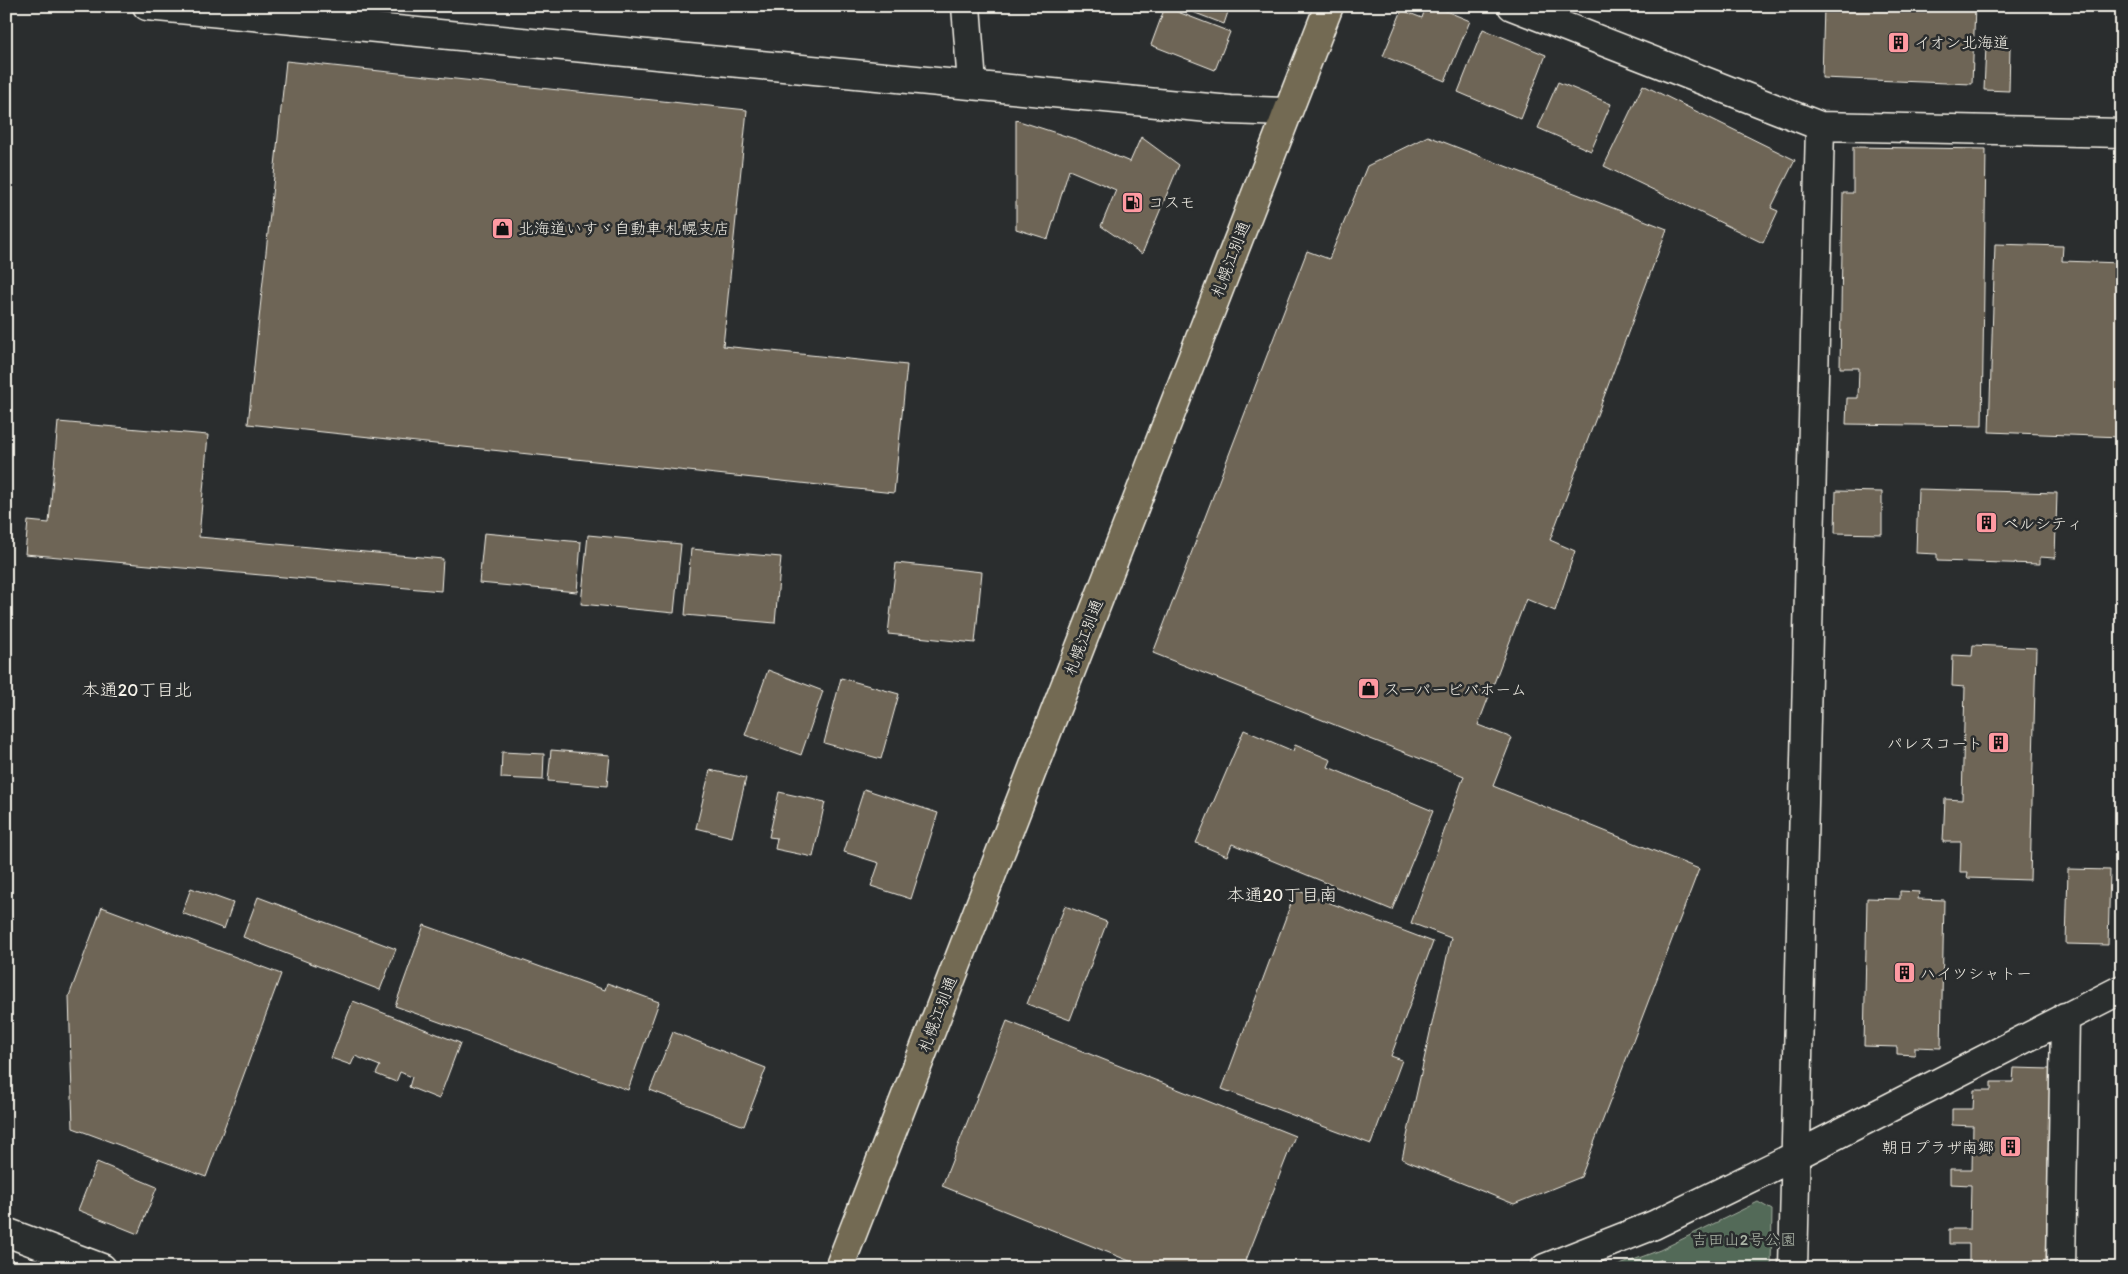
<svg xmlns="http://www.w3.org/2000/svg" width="2128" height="1274" font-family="Itim,'Klee One',sans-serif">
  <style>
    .green { fill: #536b58; stroke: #a4aea0 }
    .building { fill: #6e6556; stroke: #f4f1e8 }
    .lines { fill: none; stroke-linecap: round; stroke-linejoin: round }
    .minor-casing { stroke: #f4f1e8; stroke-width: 31 }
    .highway-casing { stroke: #f4f1e8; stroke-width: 31 }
    .minor { stroke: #2a2d2e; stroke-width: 28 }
    .highway { stroke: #736b52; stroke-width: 28 }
    .labels { text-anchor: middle; stroke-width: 5; stroke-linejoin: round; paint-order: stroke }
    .poi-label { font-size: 16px; fill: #f4f1e8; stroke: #2a2d2e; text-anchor: start }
    .street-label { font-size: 16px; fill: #f4f1e8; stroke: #2a2d2e }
    .park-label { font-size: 16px; fill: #acb5a7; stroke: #2a2d2e }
    .neighbourhood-label { font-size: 18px; fill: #f4f1e8; stroke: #2a2d2e }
  </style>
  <rect width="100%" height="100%" fill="#2a2d2e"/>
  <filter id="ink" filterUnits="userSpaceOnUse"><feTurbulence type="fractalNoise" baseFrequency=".02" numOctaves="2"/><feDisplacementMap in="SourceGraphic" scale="10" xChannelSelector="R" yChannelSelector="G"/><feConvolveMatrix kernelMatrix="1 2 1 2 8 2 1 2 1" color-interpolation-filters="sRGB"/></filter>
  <g filter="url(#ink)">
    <path class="green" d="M1758,1202l14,8 -1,58h-159l48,-18z"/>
    <path class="building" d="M1177,6h53l-6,18z
      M1426,6h8l36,15 -25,60 -62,-25 19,-46 20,8z
      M1824,6h151l-3,78 -150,-6z
      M1165,7l65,25 -15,38 -64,-25z
      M1483,29l63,26 -25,64 -63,-27z
      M1986,46l24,1 -1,44 -25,-1z
      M286,61l461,49 -24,236 184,19 -13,128 -646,-69z
      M1558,82l53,22 -20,47 -53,-23z
      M1643,85l152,75 -24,48 7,3 -15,32 -159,-77z
      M1016,120l62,20 52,22 11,-25 38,28 -37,89 -41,-28 15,-36 -47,-20 -21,69 -32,-10z
      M1428,136l239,93 -117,311 25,11 -20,60 -29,-12 -48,126 34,13 -19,48 206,83 -118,308 -67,27 -112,-45 49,-221 -40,-15 53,-147 -311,-123 154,-402 22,8 38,-93z
      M1853,147l133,2 -4,277 -136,-2 1,-26h11l1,-30h-19l3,-175h10z
      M1995,244l68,2 -1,15 60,2v174l-133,-5z
      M58,422l150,13 -9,102 244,22 -2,32 -416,-37 3,-33 21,2z
      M1918,489l139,4 -2,65 -15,-1v7l-103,-3v-7l-21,-1z
      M1836,491l46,1v42l-47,-1z
      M484,533l97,9 -4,50 -98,-9z
      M588,535l93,9 -7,69 -93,-9z
      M691,549l90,8 -6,66 -90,-8z
      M896,563l86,9 -7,71 -87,-9z
      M1973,645l63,3 -6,232 -63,-2 1,-6h-8l1,-30h-18l2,-43 17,1 3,-113 -13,-1 1,-31 19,1z
      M768,670l55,21 -22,64 -56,-20z
      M841,678l58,16 -18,65 -57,-16z
      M1244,730l49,21 2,-6 36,15 -3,7 105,44 -41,99 -160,-66 -5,12 -31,-13z
      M551,750l59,5 -3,31 -59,-5z
      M502,752l42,2 -1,26 -42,-2z
      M710,770l36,8 -14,59 -36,-9z
      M864,789l74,24 -27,86 -40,-13 8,-23 -35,-11z
      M779,792l46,10 -12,55 -38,-8 2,-11 -8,-1z
      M2117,829h5v34h-5z
      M2068,869l42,1 -2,75 -42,-1z
      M191,888l42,15 -9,26 -42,-16z
      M1296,890l137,52 -42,114 11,4 -31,84 -149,-55z
      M1900,891l19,1 -1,7 26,1 -3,148 -26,-1v8l-18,-1v-7l-33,-1 3,-148 33,1z
      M258,897l138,52 -16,41 -137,-53z
      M1065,906l42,16 -37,98 -43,-16z
      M102,907l179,67 -75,203 -133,-49 -4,-132z
      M424,925l181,65 2,-7 52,19 -31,88 -233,-84z
      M353,1001l107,42 -21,56 -30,-12 3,-10 -12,-5 -4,10 -20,-8 4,-8 -25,-10 -4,9 -20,-7z
      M1007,1021l288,115 -52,132h-96l-205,-82z
      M673,1032l93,36 -22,58 -94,-36z
      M2014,1068l36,1 -4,199h-77v-24h-20v-15h21l1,-44 -21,-1v-15h22l1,-43 -21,-1v-16h21l1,-19h17v-8h22z
      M97,1162l60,25 -19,47 -60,-24z
      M1661,1260l3,8h-21v-1z"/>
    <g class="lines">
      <defs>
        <path id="minor" d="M147,6l1083,104 56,2
          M966,6l6,78
          M1512,6l308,120 302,7
          M6,1232l96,36
          M1545,1268l109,-43 141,-69 327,-167
          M1793,1268l27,-1142
          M2061,1268l4,-251"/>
        <path id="highway" d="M839,1268l490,-1262"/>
      </defs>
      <use href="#minor" class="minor-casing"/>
      <use href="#highway" class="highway-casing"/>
      <use href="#minor" class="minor"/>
      <use href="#highway" class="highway"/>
    </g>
  </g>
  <defs>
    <symbol id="building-square" viewBox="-11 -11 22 22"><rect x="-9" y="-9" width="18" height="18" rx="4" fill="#ff9aa2" stroke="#2a2d2e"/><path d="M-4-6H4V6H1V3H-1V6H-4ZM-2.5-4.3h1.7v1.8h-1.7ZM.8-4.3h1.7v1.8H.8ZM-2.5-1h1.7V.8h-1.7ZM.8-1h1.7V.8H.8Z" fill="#111"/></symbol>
    <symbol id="fuel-square" viewBox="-11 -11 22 22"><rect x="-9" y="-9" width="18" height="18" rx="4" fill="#ff9aa2" stroke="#2a2d2e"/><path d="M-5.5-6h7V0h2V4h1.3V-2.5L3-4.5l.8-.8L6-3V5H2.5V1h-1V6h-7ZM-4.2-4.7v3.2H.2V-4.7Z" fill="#111"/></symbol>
    <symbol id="shop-square" viewBox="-11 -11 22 22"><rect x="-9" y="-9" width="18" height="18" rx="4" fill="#ff9aa2" stroke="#2a2d2e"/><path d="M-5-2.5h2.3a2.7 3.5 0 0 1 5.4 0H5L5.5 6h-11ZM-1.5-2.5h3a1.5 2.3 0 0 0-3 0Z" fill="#111"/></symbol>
  </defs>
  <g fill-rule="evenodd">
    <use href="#building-square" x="1886" y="30" width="25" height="25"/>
    <use href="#fuel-square" x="1120" y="190" width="25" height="25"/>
    <use href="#shop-square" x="490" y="216" width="25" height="25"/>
    <use href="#building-square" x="1974" y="510" width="25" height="25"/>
    <use href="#shop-square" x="1356" y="676" width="25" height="25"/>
    <use href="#building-square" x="1986" y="730" width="25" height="25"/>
    <use href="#building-square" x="1892" y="960" width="25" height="25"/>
    <use href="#building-square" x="1998" y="1134" width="25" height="25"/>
  </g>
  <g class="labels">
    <g class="poi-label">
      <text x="1914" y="48">イオン北海道</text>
      <text x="1148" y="208">コスモ</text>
      <text x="518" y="234">北海道いすゞ自動車 札幌支店</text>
      <text x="2003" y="529">ベルシティ</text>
      <text x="1384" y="695">スーパービバホーム</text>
      <text x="1983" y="749" text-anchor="end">パレスコート</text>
      <text x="1920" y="979">ハイツシャトー</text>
      <text x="1994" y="1153" text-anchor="end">朝日プラザ南郷</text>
    </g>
    <g class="street-label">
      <text transform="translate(1230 259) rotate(-69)" y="6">札幌江別通</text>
      <text transform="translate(1083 637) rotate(-69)" y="6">札幌江別通</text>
      <text transform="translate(937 1014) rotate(-69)" y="6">札幌江別通</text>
    </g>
    <g class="park-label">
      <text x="1744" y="1245">吉田山2号公園</text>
    </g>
    <g class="neighbourhood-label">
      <text x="137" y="696">本通20丁目北</text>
      <text x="1282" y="901">本通20丁目南</text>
    </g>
  </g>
  <rect width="2128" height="1274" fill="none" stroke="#2a2d2e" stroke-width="25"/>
  <rect x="12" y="12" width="2103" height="1249" fill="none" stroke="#f4f1e8" stroke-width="2" filter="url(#ink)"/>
</svg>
